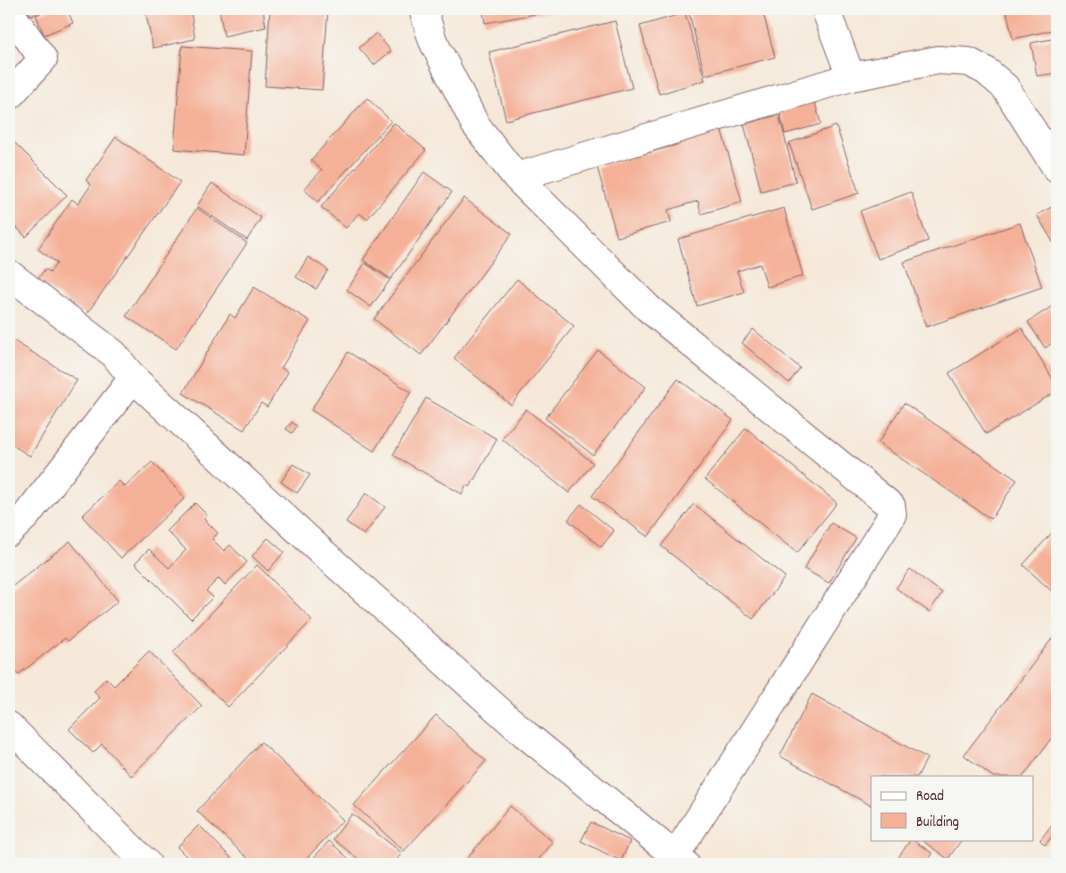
<svg xmlns="http://www.w3.org/2000/svg" width="1066" height="873" font-family="Dekko,sans-serif">
  <style>
    .building { fill: #f5b198 }
    .lines { fill: none; stroke-linecap: round; stroke-linejoin: round }
    .minor-casing { stroke: #866568; stroke-width: 30 }
    .minor { stroke: #fff; stroke-width: 28 }
  </style>
  <rect width="100%" height="100%" fill="#f6f6f2"/>
  <filter id="ink" filterUnits="userSpaceOnUse"><feTurbulence type="fractalNoise" baseFrequency=".02" numOctaves="2"/><feDisplacementMap in="SourceGraphic" scale="10" xChannelSelector="R" yChannelSelector="G"/><feConvolveMatrix kernelMatrix="1 2 1 2 8 2 1 2 1" color-interpolation-filters="sRGB"/></filter>
  <filter id="wash" filterUnits="userSpaceOnUse"><feTurbulence type="fractalNoise" baseFrequency=".0096" numOctaves="4" result="noise"/><feDisplacementMap in="SourceGraphic" scale="20" xChannelSelector="R" yChannelSelector="G"/><feGaussianBlur stdDeviation="1.12" result="paint"/><feColorMatrix in="noise" values="0 0 0 0 0 0 0 0 0 0 0 0 0 0 0 0 0 1.4 0 .05"/><feComposite in="paint" operator="in"/></filter>
  <g filter="url(#wash)">
    <rect width="100%" height="100%" fill="#f5e8d8"/>
    <g id="blocks">
      <path class="building" d="M26,9h17l-11,7z
        M52,9h15l6,14 -29,12 -8,-20z
        M145,9h66v1l-20,4 4,25 -42,9z
        M219,9h44l3,18 -42,9z
        M270,9h58l-6,81 -57,-4z
        M483,9h75v1l-73,13z
        M575,9h27v1l-27,2z
        M688,9h74l13,48 -70,18z
        M1006,9h46l5,20 -44,10z
        M685,13l20,67 -46,14 -19,-68z
        M615,21l17,67 -126,32 -17,-68z
        M376,33l15,18 -17,14 -15,-17z
        M1057,38v35l-20,3 -6,-33z
        M182,46l70,5 -8,104 -70,-6z
        M367,98l24,23 -73,81 -14,-13 18,-19 -11,-10z
        M814,99l7,25 -36,10 -6,-26z
        M779,115l17,67 -35,9 -17,-67z
        M394,123l32,27 -59,69 -8,-6 -13,15 -25,-21z
        M836,126l23,67 -47,16 -23,-66z
        M721,128l21,74 -41,12 -3,-13 -30,9 3,12 -54,15 -20,-70 83,-23 -1,-4z
        M116,137l64,45 -94,133 -49,-35 8,-11 5,3 7,-9 -19,-14 34,-50 6,5 13,-19 -5,-5z
        M13,141l54,54 -41,42 -17,-17v-75z
        M424,172l28,20 -61,87 -28,-19z
        M212,183l49,35 -14,22 -50,-34z
        M911,192l17,49 -50,18 -18,-48z
        M464,198l48,36 -91,121 -47,-36z
        M1057,204v45l-20,-34z
        M197,208l50,35 -71,106 -50,-33z
        M784,208l19,68 -36,11 -7,-23 -23,7 7,21 -47,14 -19,-67z
        M1020,223l22,64 -116,40 -22,-65z
        M308,257l20,13 -12,19 -20,-12z
        M365,263l25,17 -19,27 -24,-17z
        M517,279l57,47 -63,79 -57,-47z
        M254,287l56,34 -29,47 7,4 -21,35 -6,-4 -17,27 -61,-37 47,-79 5,4z
        M1057,303v37l-12,8 -17,-26z
        M1022,328l35,58v5l-71,43 -37,-61z
        M753,329l47,39 -11,15 -47,-40z
        M9,338l68,42 -47,76 -21,-13z
        M598,350l48,37 -53,68 -48,-37z
        M348,352l63,40 -37,59 -63,-41z
        M678,379l55,41 -85,117 -56,-41z
        M426,398l71,41 -27,48 -4,-2 -4,9 -69,-39z
        M904,403l113,77 -26,39 -113,-76z
        M526,409l67,54 -24,30 -67,-54z
        M292,422l5,4 -5,7 -6,-4z
        M746,428l91,75 -40,50 -92,-74z
        M152,462l33,36 -64,60 -39,-42 37,-35 6,6z
        M293,464l17,11 -13,18 -16,-11z
        M366,493l19,14 -21,28 -18,-13z
        M195,503l12,12 -3,4 14,14 -6,6 12,12 6,-6 17,17 -22,23 -6,-7 -13,13 7,6 -22,22 -56,-56 14,-14 20,19 17,-18 -19,-19z
        M581,504l33,27 -13,16 -33,-27z
        M694,504l91,73 -32,42 -92,-73z
        M831,523l25,15 -27,45 -25,-14z
        M1057,527v69l-34,-31z
        M268,538l16,14 -16,19 -16,-15z
        M70,541l48,60 -50,40 -3,-3 -47,37 -9,-11v-75z
        M257,565l55,55 -84,87 -55,-54z
        M910,569l32,24 -13,19 -33,-24z
        M1057,632v103l-2,-2 -32,44h-30l-29,-22z
        M149,651l53,55 -71,70 -29,-32 -9,9 -24,-24 31,-31 -6,-7 12,-13 8,8z
        M812,694l115,64 -10,19h-45v29l-92,-50z
        M436,715l50,46 -82,90 -50,-46z
        M261,742l82,78 -42,44h-47l-57,-53z
        M510,806l43,36 -18,22h-65l-4,-4z
        M352,814l50,39 -9,11h-28l-32,-25z
        M591,822l39,19 -9,20 -40,-20z
        M199,825l35,36 -4,3h-36l-17,-17z
        M1051,826l5,5 -11,14 -5,-5z
        M911,839l21,14 -7,11h-31z
        M920,839h42l-14,20z
        M329,841l20,18 -5,5h-36z"/>
    </g>
  </g>
  <g filter="url(#ink)">
    <use href="#blocks" fill-opacity="0" stroke="#866568" stroke-width="1"/>
    <g class="lines">
      <defs>
        <path id="minor" d="M423,9l10,32 42,83 41,53 132,131 243,198 1,8 -4,8 -213,334
          M826,9l2,7 23,61
          M9,11l34,48 -34,37
          M516,177l335,-100 87,-17 31,2 17,9 19,16 52,82
          M9,274l105,80 19,24 188,173 204,183 160,130
          M9,532l17,-16 107,-138
          M9,726l138,138"/>
      </defs>
      <use href="#minor" class="minor-casing"/>
      <use href="#minor" class="minor"/>
    </g>
  </g>
  <rect width="1066" height="873" fill="none" stroke="#f6f6f2" stroke-width="30"/>
  <rect x="871" y="776" width="162" height="65" fill="#f6f6f2" stroke="#b1a0a2"/>
  <rect x="881" y="792" width="25" height="8" fill="#ffffff" stroke="#b1a0a2"/>
  <text x="916" y="800" font-size="15" fill="#4a1f2b">Road</text>
  <rect x="881" y="813" width="25" height="15" fill="#f5b198" stroke="#b1a0a2"/>
  <text x="916" y="826" font-size="15" fill="#4a1f2b">Building</text>
</svg>
